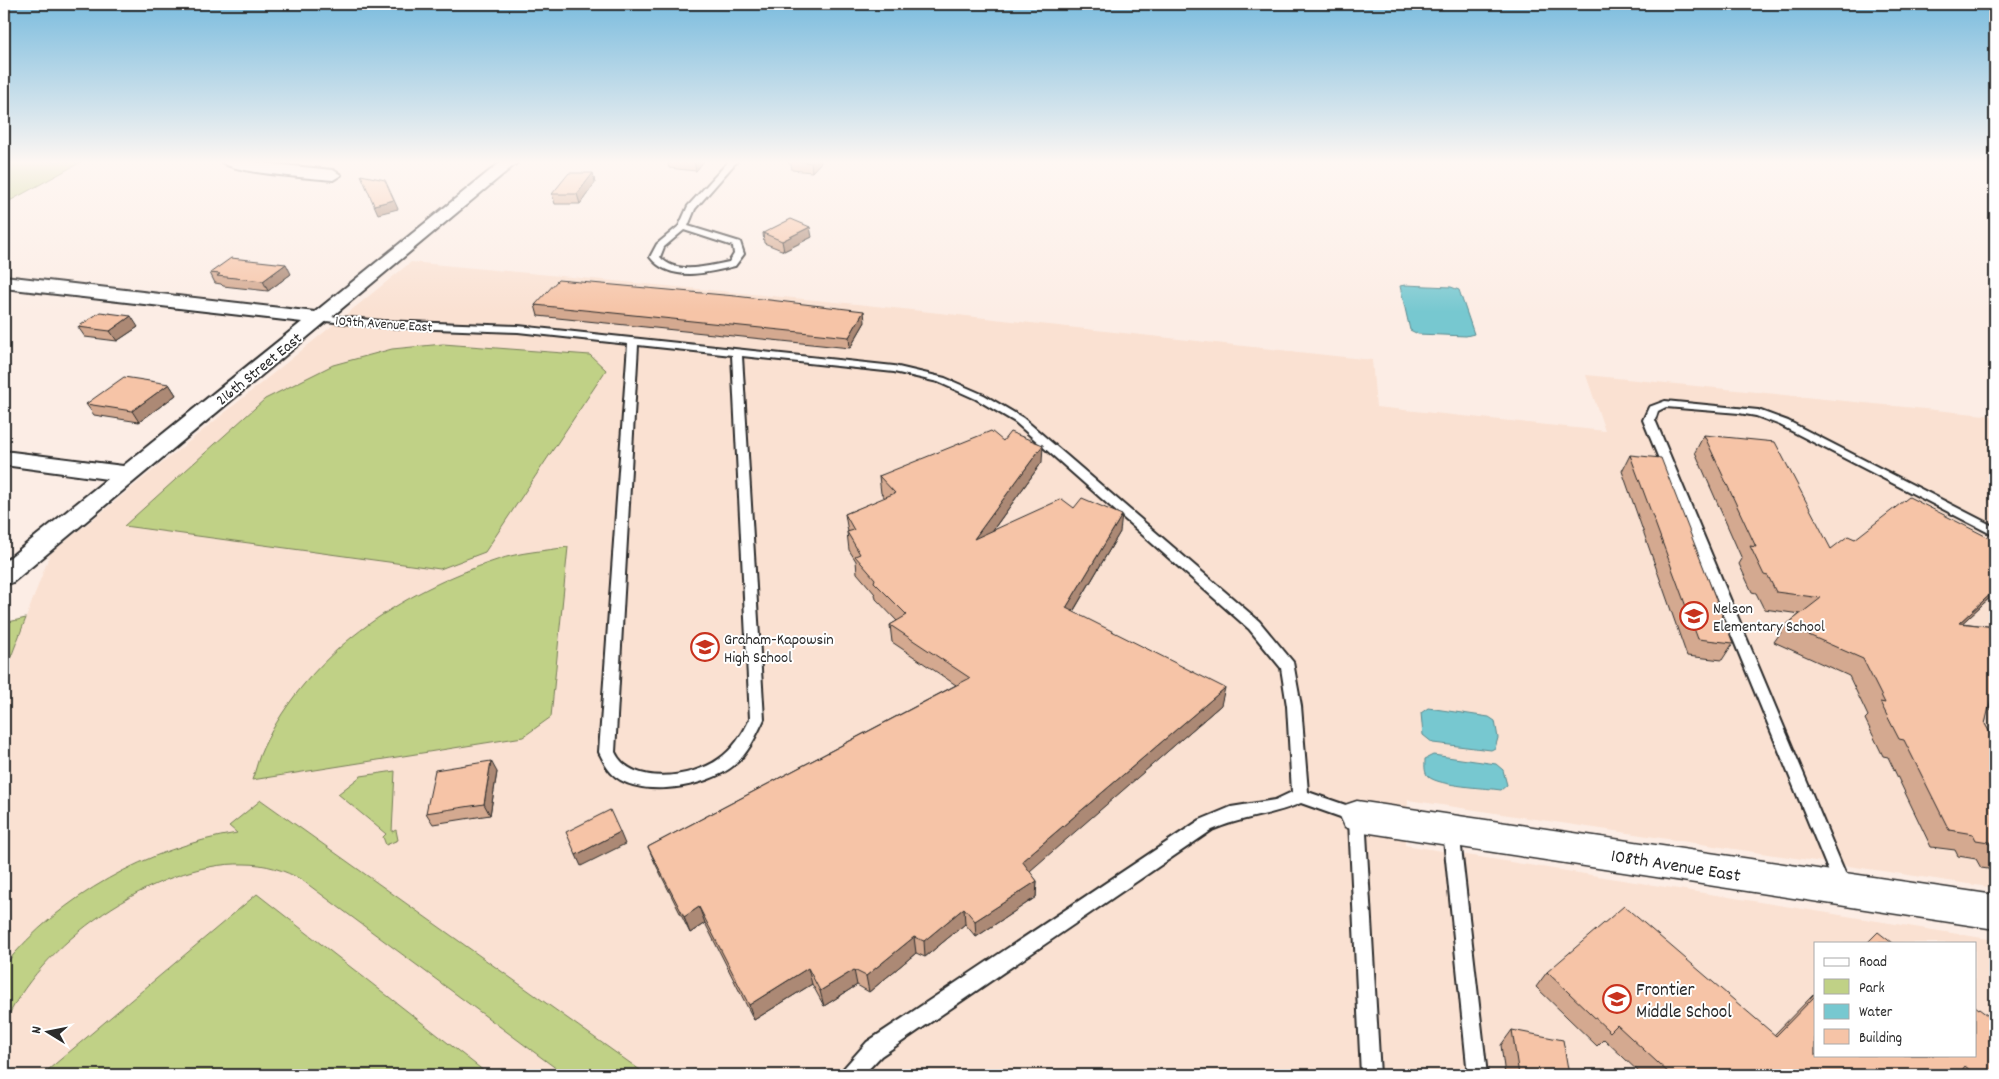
<svg xmlns="http://www.w3.org/2000/svg" width="1999" height="1079" font-family="Dekko,sans-serif">
  <style>
    .built { fill: #fae1d2; fill-rule: evenodd }
    .green { fill: #c0d186; stroke: #767e58 }
    .water { fill: #77c8d0; stroke: #59898e }
    .lines { fill: none; stroke-linecap: round; stroke-linejoin: round }
    .service-casing { stroke: #2b2b2b; stroke-width: 4 }
    .minor-casing { stroke: #2b2b2b; stroke-width: 4 }
    .tertiary-casing { stroke: #2b2b2b; stroke-width: 3 }
    .service { fill: #fff; fill-rule: evenodd }
    .minor { fill: #fff; fill-rule: evenodd }
    .tertiary { fill: #fff; fill-rule: evenodd }
    .wall { fill: #d4a990; stroke: #2b2b2b }
    .shaded-wall { fill: #ac8975; stroke: #2b2b2b }
    .building { fill: #f6c4a7; stroke: #2b2b2b }
    .labels { text-anchor: middle; stroke-width: 4; stroke-linejoin: round; paint-order: stroke }
    .far-street-label { font-size: 14px; fill: #2b2b2b; stroke: #fff }
    .street-label { font-size: 16px; fill: #2b2b2b; stroke: #fff }
    .poi-label { font-size: 16px; fill: #2b2b2b; stroke: #fff; text-anchor: start }
    .near-street-label { font-size: 19px; fill: #2b2b2b; stroke: #fff }
    .near-poi-label { font-size: 19px; fill: #2b2b2b; stroke: #fff; text-anchor: start }
  </style>
  <rect width="100%" height="100%" fill="#fcede5"/>
  <filter id="ink" filterUnits="userSpaceOnUse"><feTurbulence type="fractalNoise" baseFrequency=".02" numOctaves="2"/><feDisplacementMap in="SourceGraphic" scale="10" xChannelSelector="R" yChannelSelector="G"/><feConvolveMatrix kernelMatrix="1 2 1 2 8 2 1 2 1" color-interpolation-filters="sRGB"/></filter>
  <g filter="url(#ink)">
    <path class="built" d="M411,262l446,42 515,56 4,47 229,24 -19,-56 409,41v472l-587,-88 -3,45 590,95v135h-1991v-399l46,-122zM1815,943h160v112h-160z"/>
    <path class="green" d="M4,161h79l-79,43z
      M443,344l147,11 16,15 -121,182 -45,17 -316,-43 141,-127 68,-34 59,-16z
      M568,547l-17,170 -28,20 -271,43c4,-10 6,-22 11,-32 45,-95 137,-156 234,-188 22,-8 48,-9 71,-13z
      M26,618l-22,57v-52z
      M395,771l-3,61 4,-2 2,10 -12,5 -3,-8 3,-3 -48,-40 23,-18z
      M261,800l386,275h-82l-263,-195c-18,-10 -36,-16 -58,-16 -87,-3 -208,81 -240,162v-60c56,-70 145,-119 233,-133l-8,-7z
      M257,894l232,181h-447z"/>
    <path class="water" d="M1405,285l46,2 8,3 15,44 -8,2 -48,-2 -8,-4 -10,-44z
      M1428,708l61,9 6,4 3,17 -3,10 -4,2 -58,-7 -10,-8 -2,-22z
      M1433,755l63,9 7,6 4,15 -6,5 -8,-1c-13,-1 -60,-4 -66,-14 -3,-5 -2,-10 -2,-16z"/>
    <g class="lines">
      <defs>
        <path id="service" d="M729,161h8l-42,48 -7,17 52,16 4,12 -9,12c-27,7 -65,17 -85,-9l7,-13 22,-18 9,-20zM684,230l49,16 1,8 -5,8c-23,4 -52,14 -69,-5l4,-10z
          M319,315l63,6 136,5 376,40 51,12 39,17 39,23 236,203 34,41 8,44 7,86 55,19 2,5 15,259h-19l-12,-255 -48,-17c-30,13 -60,14 -89,27l-331,226 -18,19h-21l2,-7 23,-26 333,-222 31,-13 44,-7 17,-8 -5,-86 -6,-38 -32,-39 -234,-207 -39,-23 -38,-17 -44,-10 -152,-16 22,363c-8,17 -16,35 -31,47 -26,21 -90,32 -117,11 -9,-7 -12,-15 -17,-25l29,-408 -110,-12 -136,-5 -66,-7v-4zM638,345l94,10 18,364c-7,15 -17,30 -31,40 -26,19 -88,28 -104,-7z
          M1665,401l93,9 30,11 207,106v9l-215,-111 -24,-9 -17,-3 -73,-6 -8,4 -3,9 196,467 -2,5 -6,3 -6,-3 -2,-5 -192,-467 6,-13z
          M1451,823l6,2 2,5 28,245h-19l-25,-245 2,-5z"/>
        <path id="minor" d="M221,161h23l89,9 8,5 -8,5c-19,-2 -103,-7 -112,-19z
          M502,161h17l-506,421 -9,3v-23l103,-83 -103,-14v-14l119,15 179,-144 -298,-34v-12l311,36z"/>
        <path id="tertiary" d="M1357,801l638,94v34l-638,-98 -12,-4 -5,-11 5,-11z"/>
      </defs>
      <use href="#service" class="service-casing"/>
      <use href="#minor" class="minor-casing"/>
      <use href="#tertiary" class="tertiary-casing"/>
      <use href="#service" class="service"/>
      <use href="#minor" class="minor"/>
      <use href="#tertiary" class="tertiary"/>
    </g>
    <path class="wall" d="M667,161h37l-8,10 -27,-3z
      M788,161h34l-10,11 -20,-2 -1,-6h-2z
      M593,173l2,10 -15,21h-25l-3,-10z
      M763,233l49,4 -28,14 -20,-8z
      M210,273l81,1 -23,17 -45,-5 -2,-2 -6,-1z
      M535,305l330,17 -15,26 -312,-32z
      M78,327h60l-21,14 -32,-4z
      M169,384l7,11 -37,27 -45,-7 -8,-11z
      M1704,435l127,114 24,-10 140,54 -33,30 33,4v84l-7,-3 -3,16 10,18v128l-14,-2 -5,-9 -18,-3 -3,-6 -24,-3 -43,-90 -5,-1 -18,-37 3,-3 -19,-40 -75,-34 12,-17 14,-11 -36,-5 -8,-16 -4,-1 -13,-28 3,-5 -47,-107z
      M1003,441l39,21 -49,68 81,-22 46,24 -47,80 148,93 -192,166 8,10 -1,16 -60,40 -11,-13 -40,33 -9,-4 -47,39 -12,-7 -33,21 -12,-22 -58,36 -49,-97 -15,10 -35,-70 -7,-16 308,-162 -64,-43 -2,-17 7,-4 -21,-22 -1,-5 -18,-21 -1,-12 -7,-11 -2,-18h1l-3,-18 40,-16 -4,-5 -2,-17z
      M1630,455l103,188 -11,17 -35,-4 -65,-185z
      M497,772l-7,43 -57,9 -7,-11z
      M1547,972l227,63 41,-42v62h160l16,20h-349l-38,-36 -7,7 -61,-59z
      M1512,1030l57,45h-64l-4,-30z"/>
    <path class="shaded-wall" d="M694,161h10l-8,10z
      M813,161h9l-10,11 -1,-9z
      M593,173l2,10 -15,21 -3,-10z
      M394,200l4,9 -20,5 -4,-9z
      M810,227l2,10 -28,14 -2,-10z
      M286,264l5,10 -23,17 -5,-10z
      M864,311l1,11 -15,26 -1,-11z
      M131,316l7,11 -21,14 -7,-10z
      M169,384l7,11 -37,27 -7,-11z
      M1043,445l-1,17 -68,94v-17z
      M1122,515l-2,17 -55,93 1,-17z
      M1995,590v3l-51,47 15,-17z
      M1225,688l-4,17 -199,173v-17z
      M491,761l6,11 -7,43 -6,-11z
      M620,832l5,12 -44,22 -5,-11z
      M1037,881l-1,16 -60,40 -1,-16z
      M699,907l6,16 -15,10 -6,-16z
      M964,908l1,16 -40,33 -1,-16z
      M914,937l2,16 -47,39 -3,-16z
      M808,968l4,16 -58,36 -5,-15z
      M854,970l3,15 -33,21 -4,-15z"/>
    <path class="building" d="M792,161h21l-2,2z
      M569,173h24l-16,21h-25z
      M361,175l24,5 9,20 -20,5z
      M791,219l19,8 -28,14 -19,-8z
      M231,258l55,6 -23,17 -46,-5 3,-2 -10,-1z
      M558,280l177,16 129,15 -15,26 -314,-32z
      M100,312l31,4 -21,15 -32,-4z
      M124,377l45,7 -37,27 -46,-7z
      M991,431l12,10 7,-9 33,13 -69,94 88,-40 12,9 8,-10 40,17 -56,93 159,80 -203,173 15,20 -62,40 -11,-13 -40,33 -10,-4 -48,39 -12,-6 -34,21 -12,-23 -59,37 -50,-98 -15,10 -36,-70 322,-169 -80,-53 17,-10 -33,-33 1,-3 -20,-23 5,-2 -13,-22 7,-2 -9,-16 50,-21 -16,-17z
      M1704,435l71,7 56,107 17,-13 7,3 54,-42 86,44v49l-36,33 36,4v60l-1,-1 -9,38 10,18v101l-19,-3 -3,-6 -24,-4 -45,-90 -5,-1 -19,-37 5,1 -22,-44 -77,-34 35,-27 -45,-6 -8,-16 -4,-1 -14,-29 6,1z
      M1630,455l31,3 72,185 -35,-4z
      M491,761l-7,43 -58,9 9,-43z
      M610,810l10,22 -44,23 -10,-23z
      M1624,906l152,130 39,-40v59h160v-49l20,15v49l-4,5h-15l-11,-9 -7,9h-287l-54,-50 -7,7 -63,-60z
      M1878,932l14,11h-25z
      M1512,1030l51,10 6,35h-50z"/>
  </g>
  <linearGradient id="sky" x2="0" y2="1"><stop stop-color="#7bbcde"/><stop offset="0.52" stop-color="#fef7f3"/><stop offset="1" stop-color="#fef7f3" stop-opacity="0"/></linearGradient>
  <rect width="1999" height="312" fill="url(#sky)"/>
  <defs>
    <symbol id="school-ring" viewBox="-11 -11 22 22"><circle r="9.5" fill="#fff" stroke="#c8321e" stroke-width="1.5"/><path d="M0-5L7-2L0 1L-7-2ZM-4 1L0 2.5L4 1V4Q0 6-4 4Z" fill="#c8321e"/></symbol>
  </defs>
  <g fill-rule="evenodd">
    <use href="#school-ring" x="1678" y="600" width="32" height="32"/>
    <use href="#school-ring" x="689" y="631" width="32" height="32"/>
    <use href="#school-ring" x="1601" y="983" width="32" height="32"/>
  </g>
  <g class="labels">
    <g class="far-street-label">
      <text transform="translate(384 323) rotate(4)" y="5">109th Avenue East</text>
    </g>
    <g class="street-label">
      <text transform="translate(258 368) rotate(-39)" y="6">216th Street East</text>
    </g>
    <g class="poi-label">
      <text x="1713" y="613">Nelson<tspan x="1713" dy="18">Elementary School</tspan></text>
      <text x="724" y="644">Graham-Kapowsin<tspan x="724" dy="18">High School</tspan></text>
    </g>
    <g class="near-street-label">
      <text transform="translate(1676 864) rotate(9)" y="7">108th Avenue East</text>
    </g>
    <g class="near-poi-label">
      <text x="1636" y="995">Frontier<tspan x="1636" dy="22">Middle School</tspan></text>
    </g>
  </g>
  <rect width="1999" height="1079" fill="none" stroke="#fff" stroke-width="20"/>
  <rect x="10" y="10" width="1979" height="1059" fill="none" stroke="#2b2b2b" stroke-width="2" filter="url(#ink)"/>
  <rect x="1814" y="942" width="162" height="115" fill="#ffffff" stroke="#aaaaaa"/>
  <rect x="1824" y="958" width="25" height="8" fill="#ffffff" stroke="#aaaaaa"/>
  <text x="1859" y="966" font-size="15" fill="#2b2b2b">Road</text>
  <rect x="1824" y="979" width="25" height="15" fill="#c0d186" stroke="#aaaaaa"/>
  <text x="1859" y="992" font-size="15" fill="#2b2b2b">Park</text>
  <rect x="1824" y="1004" width="25" height="15" fill="#77c8d0" stroke="#aaaaaa"/>
  <text x="1859" y="1016" font-size="15" fill="#2b2b2b">Water</text>
  <rect x="1824" y="1029" width="25" height="15" fill="#f6c4a7" stroke="#aaaaaa"/>
  <text x="1859" y="1042" font-size="15" fill="#2b2b2b">Building</text>
  <g transform="translate(48 1032) rotate(280)" stroke="#ffffff" stroke-width="4" paint-order="stroke">
  <path d="M0-4L9 19L0 12L-9 19Z" fill="#2b2b2b"/>
  <text y="-8" font-size="14" font-weight="bold" text-anchor="middle" fill="#2b2b2b">N</text>
  </g>
</svg>
